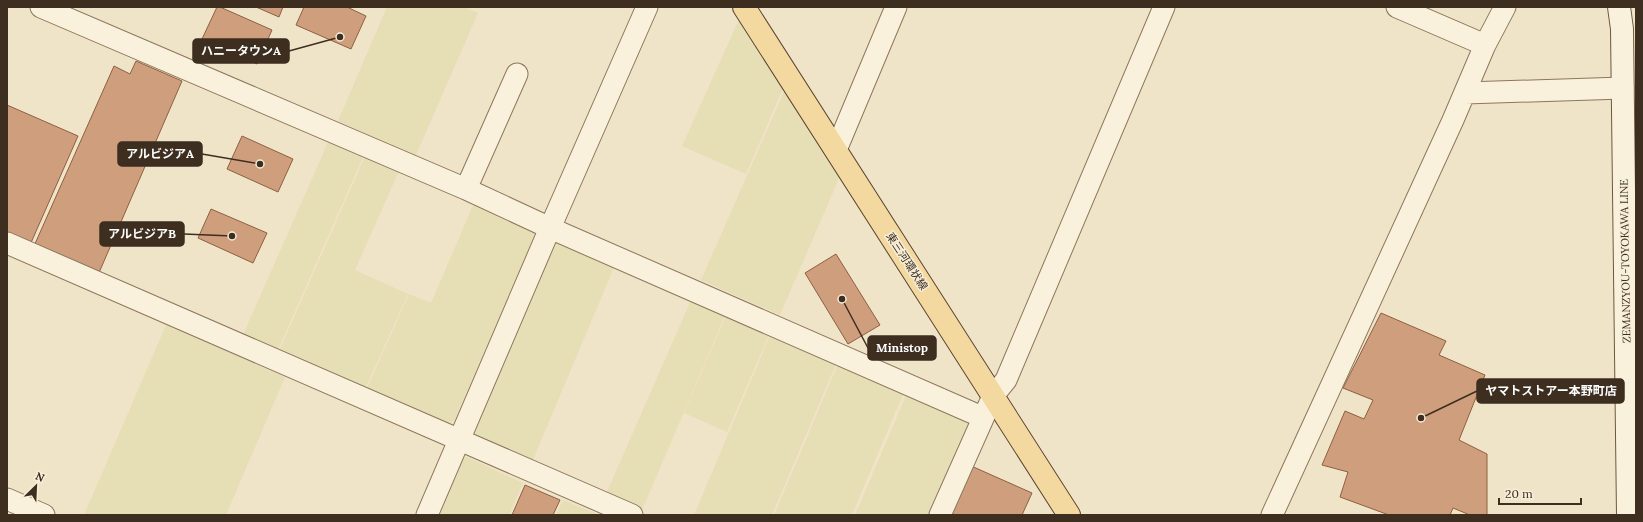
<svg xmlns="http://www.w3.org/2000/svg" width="1643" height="522" font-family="Lora,'Noto Sans JP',serif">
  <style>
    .farmland { fill: #e6deb5 }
    .building { fill: #cf9f7d; stroke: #8d5f41 }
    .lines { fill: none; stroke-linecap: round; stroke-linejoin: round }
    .minor-casing { stroke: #8d765c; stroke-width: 23 }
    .secondary-casing { stroke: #6f573f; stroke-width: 24 }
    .primary-casing { stroke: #5b4430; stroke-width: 24 }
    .minor { stroke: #faf1dc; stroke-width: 21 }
    .secondary { stroke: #faf1dc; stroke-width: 22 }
    .primary { stroke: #f3d9a0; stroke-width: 22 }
    .labels { text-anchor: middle; stroke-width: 3; stroke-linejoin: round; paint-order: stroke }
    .street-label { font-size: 11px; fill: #3d2e20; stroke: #f7eed8 }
    .leader { fill: none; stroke: #3d2e20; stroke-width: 1.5 }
    .callout-dot { fill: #3d2e20; stroke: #f7eed8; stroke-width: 1.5 }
    .callout { fill: #3d2e20; stroke: #3d2e20; stroke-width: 1.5 }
    .callout-label { font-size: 12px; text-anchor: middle; font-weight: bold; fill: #fff }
  </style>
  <rect width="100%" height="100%" fill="#f0e4c8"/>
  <path class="farmland" d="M387,7h77l14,6 -62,142 -78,-34z
    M741,15l44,69 -39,90 -64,-28z
    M786,87l54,89 -60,139 -79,-35z
    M329,140l35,15 -86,195 -35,-15z
    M365,156l34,15 -44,99 53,24 -43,95 -86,-38z
    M474,203l63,27 -83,191 -10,3 -78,-34 43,-96 22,9z
    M560,240l55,25 -83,197 -56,-23 -4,-13 79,-183z
    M692,298l34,16 -84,196 -36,-16z
    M727,314l43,19 -43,99 -43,-19z
    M166,325l119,52 -59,138h-142z
    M771,333l66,29 -65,153h-78z
    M838,364l66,28 -52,123h-78z
    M907,393l66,28 -43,94h-75z
    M467,457l56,26 -14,32h-71l24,-56z
    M563,500l36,15h-43z"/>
  <path class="building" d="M217,7h3l52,23 -15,34 -55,-25z
    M256,7h27l-4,10z
    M304,7h43l19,9 -15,33 -55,-24z
    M136,61l46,20 -84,194 -64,-29 80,-180 16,8z
    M7,105l71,31 -48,109 -23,-10z
    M242,136l51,23 -15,33 -51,-23z
    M211,209l56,24 -14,30 -55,-25z
    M836,254l44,71 -32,19 -43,-71z
    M1381,313l65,28 -7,14 46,20 -26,65 28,14v61h-17l-17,-7 -3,7h-61l-49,-18 8,-25 -26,-7 23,-54 19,8 9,-19 -30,-12z
    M969,465l63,28 -10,22h-75z
    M525,485l35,15 -7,15h-41z"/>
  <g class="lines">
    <defs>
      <path id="minor" d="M41,7l425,182 84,39 432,189
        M1397,7l88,38
        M1465,93l158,-5
        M836,150l60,-143
        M466,189l51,-115
        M7,243l625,272
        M7,499l37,16
        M427,515l123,-287 97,-221
        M940,515l53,-119 13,-16 158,-373
        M1272,515l181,-395 32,-75 20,-38"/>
      <path id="secondary" d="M1619,7l3,22 6,486"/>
      <path id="primary" d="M744,7l325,508"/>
    </defs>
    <use href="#minor" class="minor-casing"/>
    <use href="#secondary" class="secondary-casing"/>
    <use href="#primary" class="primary-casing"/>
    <use href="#minor" class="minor"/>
    <use href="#secondary" class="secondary"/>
    <use href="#primary" class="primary"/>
  </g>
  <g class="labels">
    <g class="street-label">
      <text transform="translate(907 261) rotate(57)" y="4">東三河環状線</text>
      <text transform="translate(1625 261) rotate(-91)" y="4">ZEMANZYOU-TOYOKAWA LINE</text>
    </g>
  </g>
  <path class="leader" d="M340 37L289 51M260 164L202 154M232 236L184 234M842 299L868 348M1421 418L1477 391"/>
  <g class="callout-dot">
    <circle cx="340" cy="37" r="4"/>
    <circle cx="260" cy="164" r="4"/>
    <circle cx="232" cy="236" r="4"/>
    <circle cx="842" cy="299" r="4"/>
    <circle cx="1421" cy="418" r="4"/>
  </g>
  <g class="callout">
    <rect x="193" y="39" width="96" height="24" rx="4"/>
    <rect x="118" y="142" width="84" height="24" rx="4"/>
    <rect x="100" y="222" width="84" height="24" rx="4"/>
    <rect x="868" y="336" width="68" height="24" rx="4"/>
    <rect x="1477" y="379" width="147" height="24" rx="4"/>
  </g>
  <g class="callout-label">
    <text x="241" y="55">ハニータウンA</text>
    <text x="160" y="158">アルビジアA</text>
    <text x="142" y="238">アルビジアB</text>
    <text x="902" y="352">Ministop</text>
    <text x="1551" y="395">ヤマトストアー本野町店</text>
  </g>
  <rect width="1643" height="522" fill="none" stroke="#3d2e20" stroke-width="16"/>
  <g transform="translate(36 486) rotate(24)" stroke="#f7eed8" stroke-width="3" paint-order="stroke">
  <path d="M0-3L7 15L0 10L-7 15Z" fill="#3d2e20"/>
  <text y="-6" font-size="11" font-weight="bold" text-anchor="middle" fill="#3d2e20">N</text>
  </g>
  <path d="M1499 498v6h82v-6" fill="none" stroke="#3d2e20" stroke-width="2"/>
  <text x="1505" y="498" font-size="12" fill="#3d2e20" stroke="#f7eed8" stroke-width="3" paint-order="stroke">20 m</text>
</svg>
